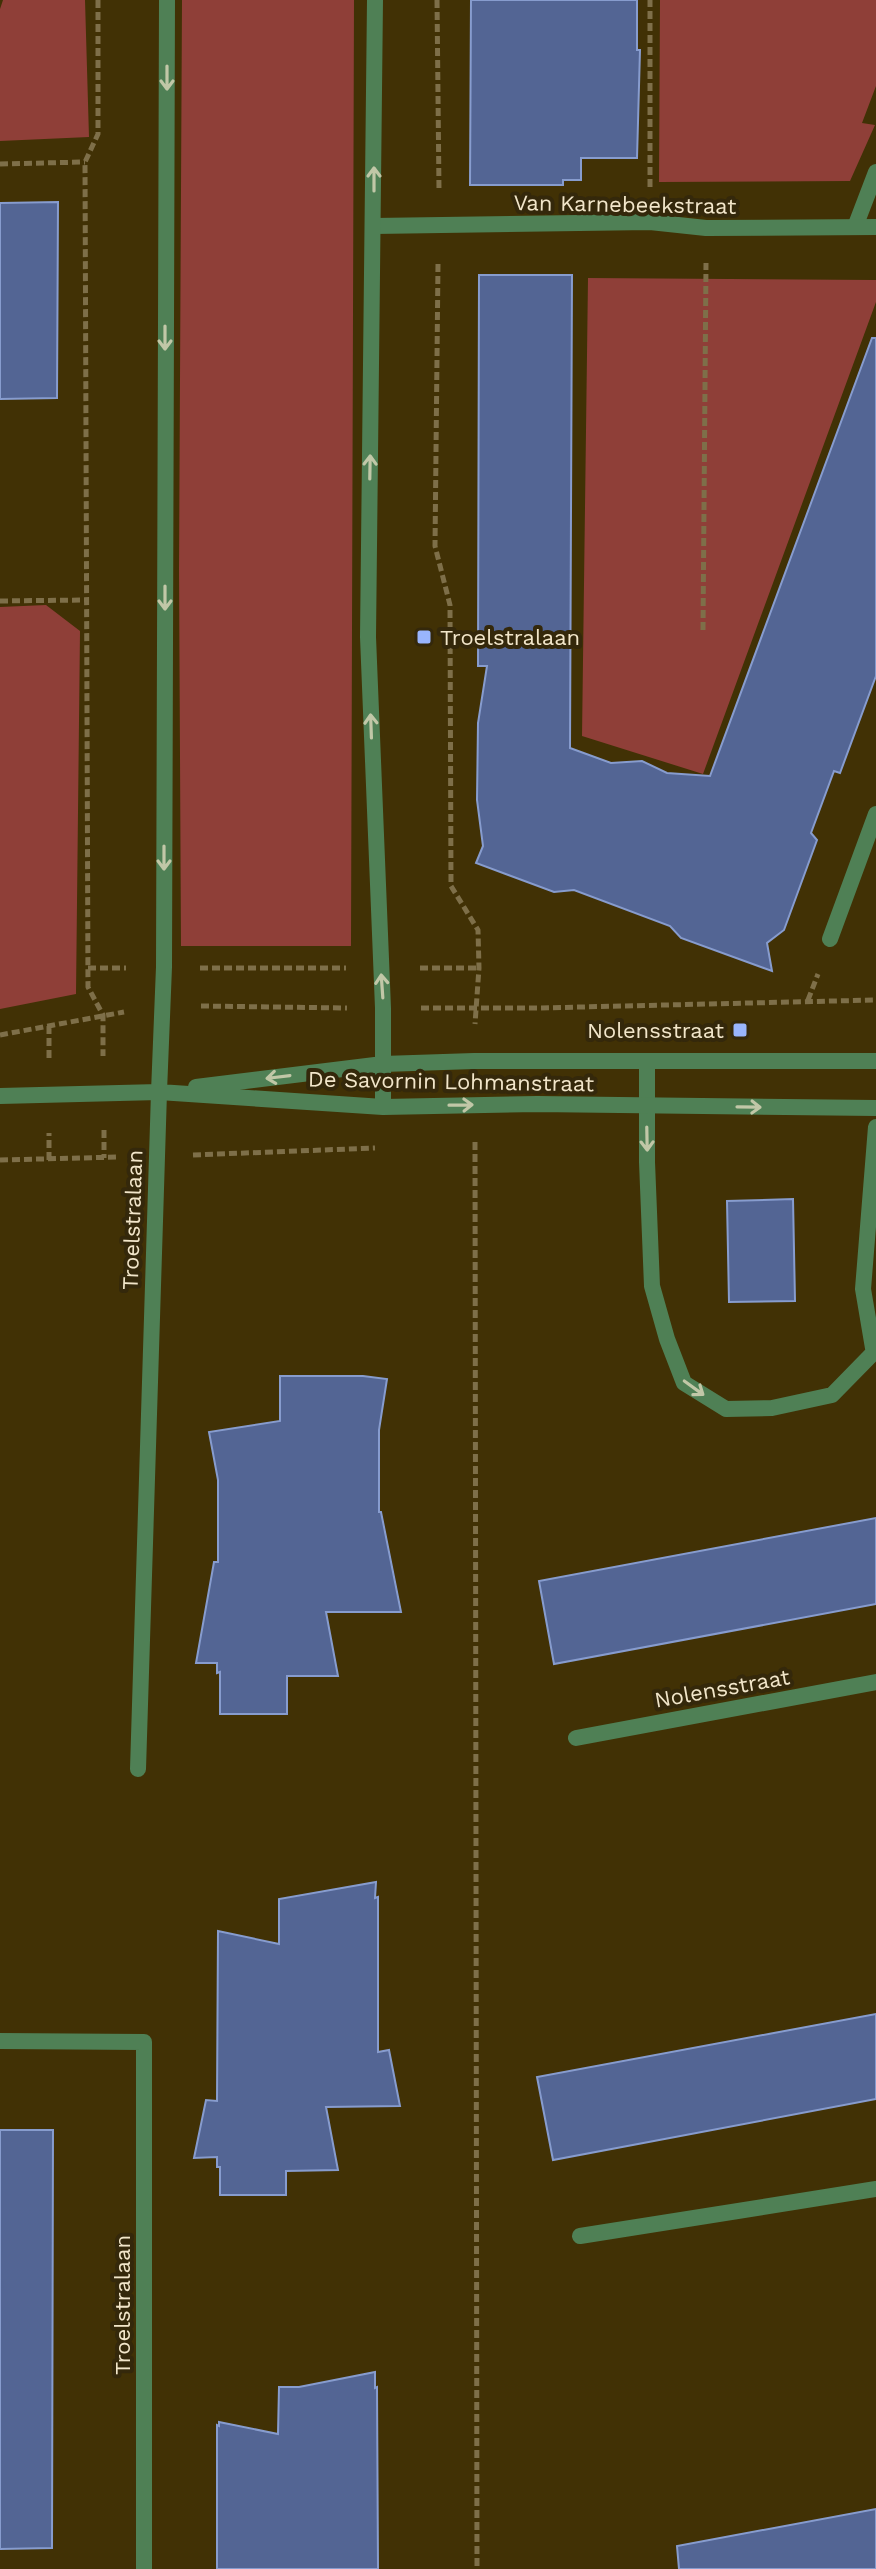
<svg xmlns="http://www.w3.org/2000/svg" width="876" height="2569" font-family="'Work Sans',sans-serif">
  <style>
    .green { fill: #8f3f38 }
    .building { fill: #536594; stroke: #879cce; stroke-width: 2 }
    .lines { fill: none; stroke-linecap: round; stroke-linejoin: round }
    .path { stroke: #7e6f49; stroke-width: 5; stroke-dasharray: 8 4; stroke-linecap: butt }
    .service { stroke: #4f8055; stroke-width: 16 }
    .minor { stroke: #4f8055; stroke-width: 16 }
    .tertiary { stroke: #4f8055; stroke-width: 16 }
    .oneway { stroke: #c1c7a7 }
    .poi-dot { fill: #99b5fd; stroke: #34280b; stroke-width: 3 }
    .labels { text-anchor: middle; stroke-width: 8; stroke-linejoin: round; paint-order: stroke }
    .street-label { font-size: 22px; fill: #f2e6ca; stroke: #34280b }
    .poi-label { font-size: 22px; fill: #f2e6ca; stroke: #34280b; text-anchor: start }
  </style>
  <rect width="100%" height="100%" fill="#413105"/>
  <path class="green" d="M3,0h82l4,137 -89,4v-132z
    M182,0h172l-3,946h-170l-2,-377z
    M660,0h216v86l-14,37 13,2 -25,56 -191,1z
    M588,278l288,2v22l-173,472 -121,-38z
    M46,605l34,26 -4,363 -76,15v-402z"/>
  <path class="building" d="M471,0h166v50h3l-3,108h-56v22h-18v5h-93z
    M58,202l-1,196 -57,1v-196z
    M479,275h93l-2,473 41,15 31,-2 25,12 43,3 162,-438h4v338l-36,97 -6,-2 -23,62 6,7 -33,90 -17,13 5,28 -91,-33 -11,-12 -96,-36 -20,2 -78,-29 7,-17 -6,-46 1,-77 9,-57h-9z
    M793,1199l2,102 -66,1 -2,-101z
    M280,1376h83l24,3 -8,51v82h2l20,100h-75l12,64h-51v38h-67v-42l-3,1v-10h-21l18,-101h4v-82l-9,-48 71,-11z
    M876,1518v86l-322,60 -15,-83z
    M376,1882l-1,16 3,-1v155l11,-2 11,56 -74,1 12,63 -52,1v24h-66v-28h-3v-10l-23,1 12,-58 11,1 1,-170 61,13v-45z
    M876,2014v85l-323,61 -16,-83z
    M0,2130h53l-1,418 -52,1z
    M375,2372v16l2,-1 1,182h-161v-144l2,1v-4l59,12 1,-47h20z
    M876,2509v60h-197l-2,-23z"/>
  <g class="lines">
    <path class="path" d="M98,0v134l-13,28 3,825 15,28v41
      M437,0l2,190
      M0,164l85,-2
      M650,187v-187
      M438,264l-3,282 15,59 1,281 27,44 1,38 -4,56
      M0,601l85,-1
      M703,630l3,-367
      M88,968h38
      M200,968h146
      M420,968h59
      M808,1000l10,-26
      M201,1006l146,2
      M421,1008h118l337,-8
      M49,1026v33
      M0,1035l124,-23
      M104,1130v28
      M475,1142l2,1427
      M193,1155l182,-7
      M0,1160l119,-3
      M49,1160v-27"/>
    <path class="service" d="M855,227l21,-55"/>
    <path class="minor" d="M374,226l276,-4 56,6 170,-1
      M830,939l46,-125
      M647,1061v101l5,124 15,53 17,44 42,26 46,-1 60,-13 44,-45
      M874,1354l-11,-65 13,-162
      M576,1738l300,-56
      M138,1769l21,-677
      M0,2041l144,1v527
      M580,2236l296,-47"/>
    <path class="tertiary" d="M375,0l-7,637 15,371v99
      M196,1087l187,-23 91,-3h402
      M159,1092l5,-125 3,-967
      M0,1096l159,-4 224,15 154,-3 339,4"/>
  </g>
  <defs><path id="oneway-shaft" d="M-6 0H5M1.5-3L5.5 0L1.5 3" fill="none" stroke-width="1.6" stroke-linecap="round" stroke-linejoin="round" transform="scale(2)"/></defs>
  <g class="oneway">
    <use href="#oneway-shaft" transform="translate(167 78) rotate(90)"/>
    <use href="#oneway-shaft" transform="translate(374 179) rotate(-90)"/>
    <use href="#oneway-shaft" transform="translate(165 338) rotate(90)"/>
    <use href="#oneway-shaft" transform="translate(370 467) rotate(-89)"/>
    <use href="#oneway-shaft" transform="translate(165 598) rotate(90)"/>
    <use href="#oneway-shaft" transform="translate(371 726) rotate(-92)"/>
    <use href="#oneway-shaft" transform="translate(164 858) rotate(90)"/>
    <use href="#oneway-shaft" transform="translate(382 986) rotate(-94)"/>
    <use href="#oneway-shaft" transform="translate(278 1077) rotate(173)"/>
    <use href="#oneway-shaft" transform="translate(461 1105) rotate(-1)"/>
    <use href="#oneway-shaft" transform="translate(749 1107) rotate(1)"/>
    <use href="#oneway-shaft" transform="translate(647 1139) rotate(89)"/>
    <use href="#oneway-shaft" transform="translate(694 1388) rotate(36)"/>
  </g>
  <g class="poi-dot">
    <rect x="416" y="629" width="16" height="16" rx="4"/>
    <rect x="732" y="1022" width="16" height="16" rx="4"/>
  </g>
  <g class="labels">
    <g class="street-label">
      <text transform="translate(625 204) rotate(1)" y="8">Van Karnebeekstraat</text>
      <text transform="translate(451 1081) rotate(1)" y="8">De Savornin Lohmanstraat</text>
      <text transform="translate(132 1220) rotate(-88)" y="8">Troelstralaan</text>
      <text transform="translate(722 1688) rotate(-10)" y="8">Nolensstraat</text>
      <text transform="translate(122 2305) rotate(-90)" y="8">Troelstralaan</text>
    </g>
    <g class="poi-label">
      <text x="440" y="645">Troelstralaan</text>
      <text x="724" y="1038" text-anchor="end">Nolensstraat</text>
    </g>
  </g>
</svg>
